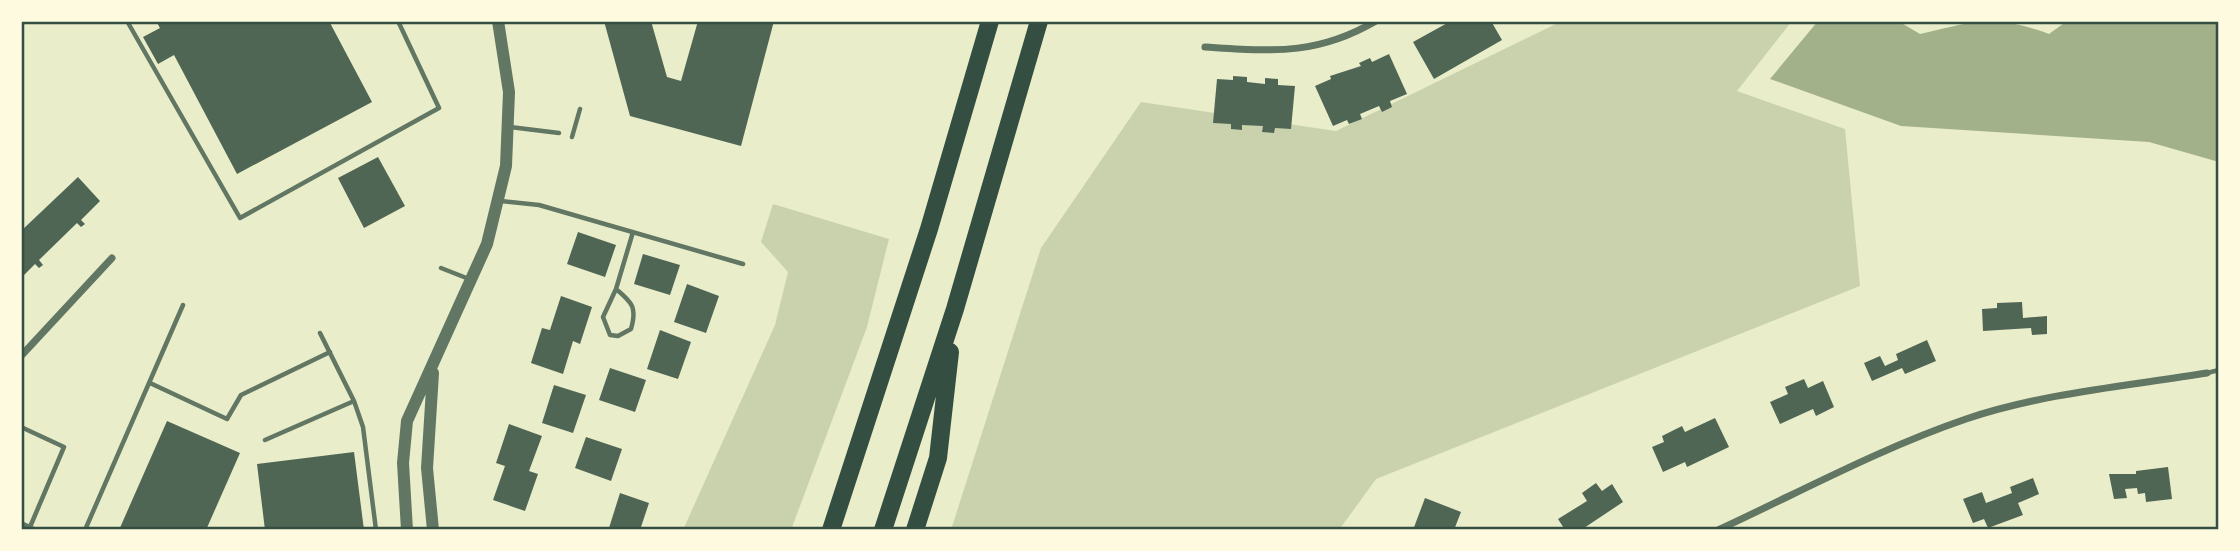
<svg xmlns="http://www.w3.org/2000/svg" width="2240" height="551" font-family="Jost,sans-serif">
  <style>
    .green { fill: #cad2ad }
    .water { fill: #a3b18a }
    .building { fill: #4f6655 }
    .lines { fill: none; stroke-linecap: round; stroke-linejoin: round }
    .service { stroke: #617663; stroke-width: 4.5 }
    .minor { stroke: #617663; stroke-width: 7 }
    .tertiary { stroke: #617663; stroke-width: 12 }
    .motorway { stroke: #344e41; stroke-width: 18 }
    .neatline { fill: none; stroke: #344e41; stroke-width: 2.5 }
  </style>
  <rect width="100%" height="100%" fill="#e9edc9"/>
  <path class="green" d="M1562,21h230l-55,70 108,38 15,157 -484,193 -37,51h-388l90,-282 100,-146 195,29z
    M773,204l116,35 -22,88 -76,203h-108l92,-205 13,-53 -27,-30z"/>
  <path class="water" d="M1818,21h80l22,13c55,-13 74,-20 129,0l18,-13h152v141l-70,-20 -248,-16 -131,-47z"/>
  <path class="building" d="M156,21h173l43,81 -135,72 -63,-119 -16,9 -15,-27 17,-9z
    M604,21h47l16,56 14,4 17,-60h76l-33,125 -111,-30z
    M1451,21h40l11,19 -68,39 -21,-37z
    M1389,54l18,40 -17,7 2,6 -10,5 -3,-6 -19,8 2,5 -13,5 -2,-4 -14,6 -18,-40 16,-7 -1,-3 31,-10 -2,-3 11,-5 2,4z
    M1233,76l14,1v5l18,2v-6l13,1v6l17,1 -4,43 -16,-1 -1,5 -12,-1 1,-6 -21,-1v5l-11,-1v-5l-18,-1 4,-44 16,1z
    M378,157l27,49 -41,22 -26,-50z
    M78,177l22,24 -19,19 4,4 -4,3 -4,-4 -38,37 4,5 -4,3 -4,-4 -14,14v-47z
    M578,232l38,13 -11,32 -38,-13z
    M643,254l37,11 -10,30 -36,-11z
    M687,284l32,12 -13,37 -32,-11z
    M561,296l31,11 -12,37 -7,-3 -10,33 -32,-11 11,-35 8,2z
    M2022,302l1,16 24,-2v18l-15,1 -1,-7 -48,3 -1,-22 15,-1v-5z
    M660,330l31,12 -13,37 -31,-10z
    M1927,340l9,21 -31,13 -3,-6 -30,13 -8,-18 16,-7 5,10 13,-6 -2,-6z
    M610,368l36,12 -11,32 -36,-12z
    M1804,379l4,9 15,-7 11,26 -18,9 -3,-7 -33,15 -10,-22 18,-8 -3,-7z
    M554,385l32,10 -13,38 -31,-10z
    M1715,418l14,29 -42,20 -2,-5 -22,10 -11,-25 12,-5 -2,-6 20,-10 3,6z
    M167,421l73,32 -34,77h-87z
    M509,424l33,12 -13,35 9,3 -13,37 -32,-11 12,-34 -9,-3z
    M586,437l36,12 -11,32 -36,-13z
    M354,452l10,78h-99l-8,-66z
    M2168,467l4,32 -26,3 -1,-9 -7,1 -1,-6 -12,1 2,9 -13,1 -5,-25h27v-3z
    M2033,478l6,16 -21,9 5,12 -35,13 -4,-9 -11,4 -10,-24 19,-7 4,11 26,-10 -2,-6z
    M1596,483l6,8 10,-7 11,18 -42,28h-16l-7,-11 29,-18 -5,-8z
    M620,493l29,10 -9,27 -31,-2z
    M1425,498l36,14 -7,18h-41z"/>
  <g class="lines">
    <path class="service" d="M127,21l113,197 199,-110 -41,-87
      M510,127l49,6
      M572,137l8,-28
      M501,201l38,4 204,59
      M441,268l28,11
      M616,289c17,14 21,19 15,40l-13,7 -8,-1 -7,-18 13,-28 17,-57
      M320,333l34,68 9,26 13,103
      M2207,373l12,-3
      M150,383l77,36 14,-24 89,-43
      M21,427l43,20 -34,80
      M265,440l89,-39
      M21,523l15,7
      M85,530l98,-225"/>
    <path class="minor" d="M1205,47c67,4 111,9 171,-26
      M21,356l91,-98
      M1718,530c82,-38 163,-82 248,-111 77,-26 161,-33 241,-46"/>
    <path class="tertiary" d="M433,373l-6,95 6,62
      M407,530l-4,-67 4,-42 80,-177 19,-78 3,-74 -11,-71"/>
    <path class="motorway" d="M831,530l98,-301 61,-208
      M883,530l72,-221 84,-288
      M915,530l23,-72 12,-106"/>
  </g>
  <rect width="2240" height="551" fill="none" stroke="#fefae0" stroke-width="46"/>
  <rect x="23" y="23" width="2194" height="505" class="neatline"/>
</svg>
